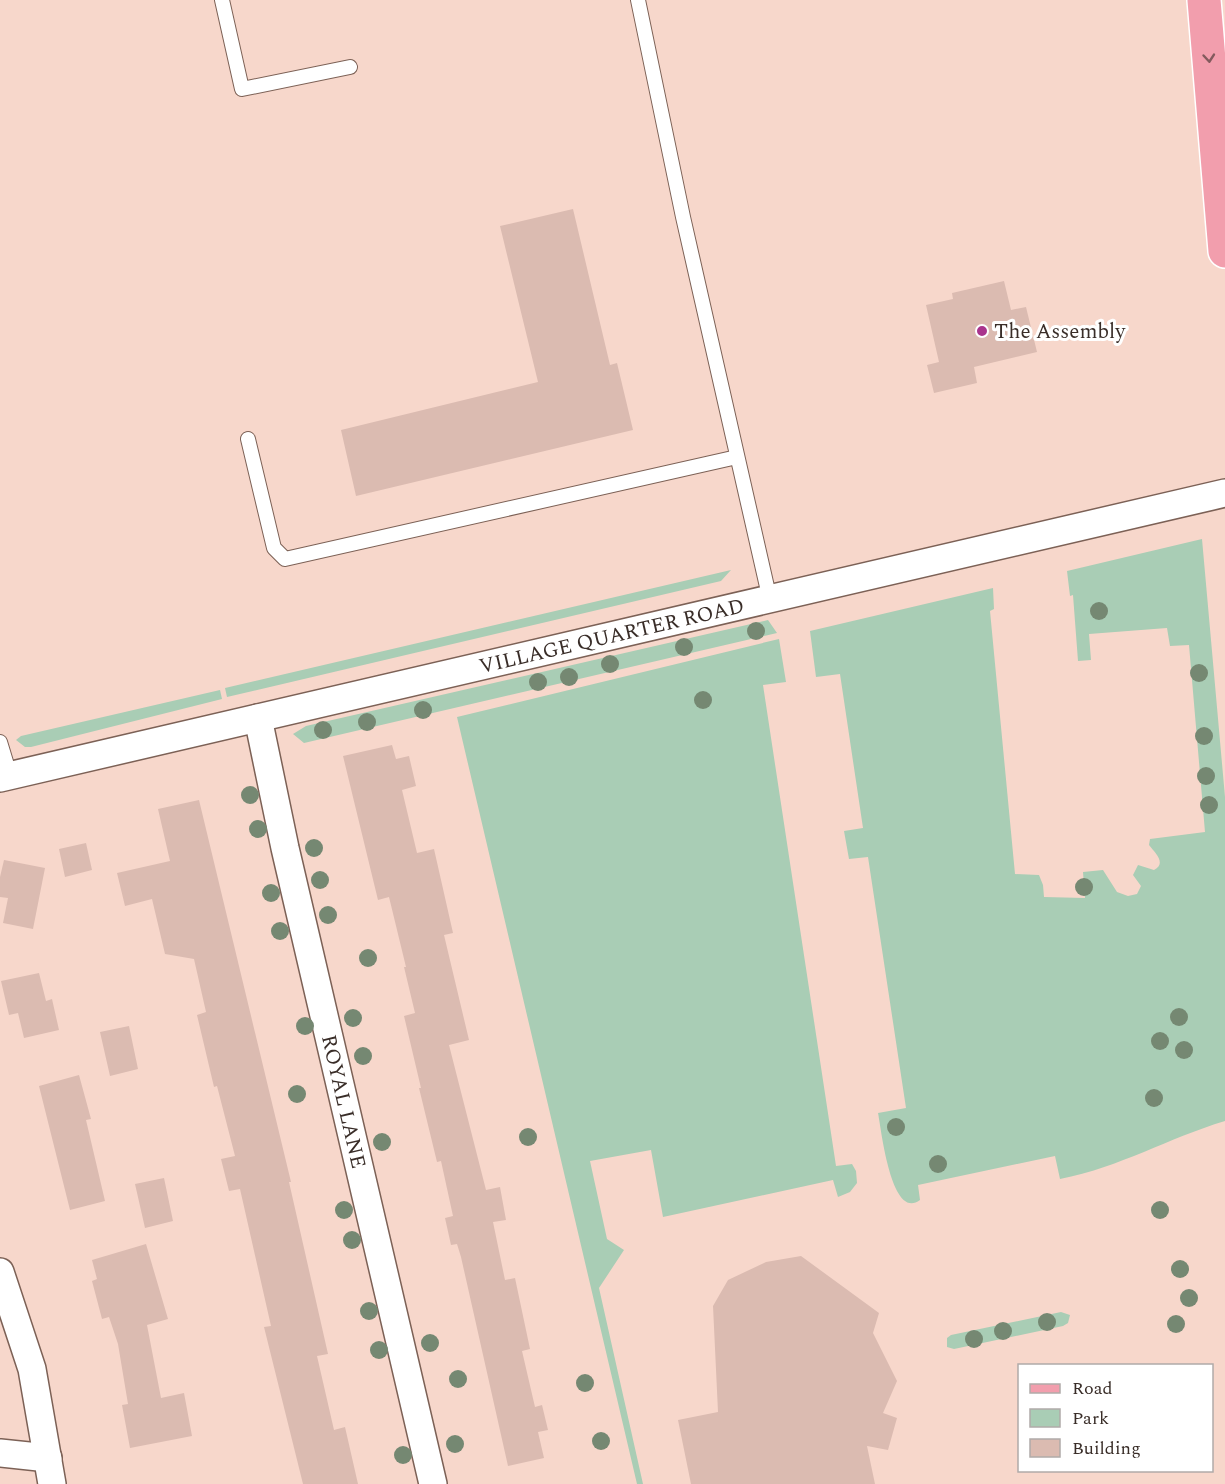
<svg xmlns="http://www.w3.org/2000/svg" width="1225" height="1484" font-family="Spectral,serif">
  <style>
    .green { fill: #a9cdb5 }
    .building { fill: #dbbbb1 }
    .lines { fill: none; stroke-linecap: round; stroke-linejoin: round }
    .service-casing { stroke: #7c6156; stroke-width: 16 }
    .minor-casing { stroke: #7c6156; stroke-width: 30 }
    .primary-casing { stroke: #fff; stroke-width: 36 }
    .service { stroke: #fff; stroke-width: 14 }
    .minor { stroke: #fff; stroke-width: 27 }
    .primary { stroke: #f29ead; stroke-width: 33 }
    .tree { fill: #758872 }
    .oneway { stroke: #835a5d }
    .poi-dot { fill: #a9348d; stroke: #fff; stroke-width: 2 }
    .labels { text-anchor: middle; stroke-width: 6; stroke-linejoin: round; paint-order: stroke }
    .poi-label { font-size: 21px; fill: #392d28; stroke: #fff; text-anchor: start }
    .street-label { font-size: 21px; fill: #392d28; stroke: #fff }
  </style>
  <rect width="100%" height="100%" fill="#f7d7cb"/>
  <path class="green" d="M1202,539l23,258v324c-57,17 -104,46 -165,58l-5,-23 -137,29 2,15c-29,22 -39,-73 -42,-87l28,-5 -38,-251 -19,2 -5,-28 19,-3 -23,-154 -24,3 -6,-46 183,-43 1,21 -4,2 25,263 24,1 4,10 1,12 41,1 -2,-26 20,-2 14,22 11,4 9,-2 4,-8 -8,-11 5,-10 16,5c13,-7 1,-17 -5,-25l1,-6 55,-7 -16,-187 -19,1 -3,-18 -78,6 2,26 -13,1 -5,-66 -3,1 -3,-25z
    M731,570l-10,11 -494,116 -2,-9z
    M768,620l9,13 -473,110 -11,-9 13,-8z
    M779,639l7,43 -23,3 73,481 16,-2 4,7 1,12 -7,9 -12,5 -5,-17 -170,37 -12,-67 -61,11 17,78 17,11 -25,38 44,196h-6l-180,-767z
    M220,690l2,9 -191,48h-6l-9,-7 5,-4z
    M1061,1312l9,3 -2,8 -5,3 -109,23 -7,-2v-9l4,-3z"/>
  <path class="building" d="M573,209l37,156 7,-2 16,67 -277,66 -15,-66 197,-48 -38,-156z
    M1004,281l7,29 15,-3 11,45 -63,15 3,16 -43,10 -7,-28 12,-3 -13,-57 27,-6 -1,-6z
    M392,745l4,14 13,-3 7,30 -14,4 15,63 17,-4 19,84 -9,2 25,105 -20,5 37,145 14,-3 6,33 -13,2 12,58 10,-2 15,71 -8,2 13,56 7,-2 6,25 -10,2 6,26 -36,8 -47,-209 -4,-13 -6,1 -6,-27 8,-2 -12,-55 -4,1 -18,-74h2l-17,-72 11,-3 -11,-46h2l-17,-70 -11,3 -35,-144z
    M199,800l92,382h-2l39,172 -11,2 17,74 11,-3 13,57h-55l-39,-157 7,-1 -31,-137 -11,2 -8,-32 14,-3 -18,-70 -3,1 -17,-72 9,-3 -12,-53 -29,-5 -13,-55 -27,7 -8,-33 53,-12 -12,-52z
    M86,843l6,27 -27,7 -6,-28z
    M4,860l41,8 -12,61 -30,-6 5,-25 -8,-1v-20z
    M39,973l7,28 6,-2 7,31 -35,8 -6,-25 -9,2 -8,-34z
    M129,1026l9,43 -28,7 -10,-44z
    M79,1075l12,44 -5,1 19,81 -35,9 -31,-124z
    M164,1178l9,43 -28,7 -10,-44z
    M146,1244l22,75 -21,6 14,73 23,-5 8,43 -62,12 -8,-43 6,-1 -10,-60 -9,-27 -7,2 -10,-38 5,-2 -5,-19z
    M801,1256l78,57 -6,20 24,48 -14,32 14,5 -9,32 -21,-4 8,38h-184l-13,-64 40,-8 -5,-106 15,-26 38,-18z"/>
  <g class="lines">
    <defs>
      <path id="service" d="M222,0l20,89 108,-22
        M638,0l45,217 87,383
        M248,439l26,109 11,11 452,-102
        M0,742l10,33"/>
      <g id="minor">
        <path id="s1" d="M258,718l27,130 148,636"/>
        <path id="s2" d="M0,778l1225,-285"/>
        <path d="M0,1272l32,97 20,115"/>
        <path d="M0,1453l48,5"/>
      </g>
      <path id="primary" d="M1204,0l21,251"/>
    </defs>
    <use href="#service" class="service-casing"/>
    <use href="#minor" class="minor-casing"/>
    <use href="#primary" class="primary-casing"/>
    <use href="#service" class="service"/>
    <use href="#minor" class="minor"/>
    <use href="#primary" class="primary"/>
  </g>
  <g class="tree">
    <circle cx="1099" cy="611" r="9"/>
    <circle cx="756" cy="631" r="9"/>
    <circle cx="684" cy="647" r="9"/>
    <circle cx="610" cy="664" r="9"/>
    <circle cx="1199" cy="673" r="9"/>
    <circle cx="569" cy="677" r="9"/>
    <circle cx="538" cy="682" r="9"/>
    <circle cx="703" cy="700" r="9"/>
    <circle cx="423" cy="710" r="9"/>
    <circle cx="367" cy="722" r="9"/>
    <circle cx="323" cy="730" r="9"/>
    <circle cx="1204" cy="736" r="9"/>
    <circle cx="1206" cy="776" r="9"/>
    <circle cx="250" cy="795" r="9"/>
    <circle cx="1209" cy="805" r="9"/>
    <circle cx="258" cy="829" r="9"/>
    <circle cx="314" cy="848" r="9"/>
    <circle cx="320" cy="880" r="9"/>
    <circle cx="1084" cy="887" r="9"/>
    <circle cx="271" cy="893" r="9"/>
    <circle cx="328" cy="915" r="9"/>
    <circle cx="280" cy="931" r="9"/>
    <circle cx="368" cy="958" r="9"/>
    <circle cx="1179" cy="1017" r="9"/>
    <circle cx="353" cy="1018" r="9"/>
    <circle cx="305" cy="1026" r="9"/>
    <circle cx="1160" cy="1041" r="9"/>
    <circle cx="1184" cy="1050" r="9"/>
    <circle cx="363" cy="1056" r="9"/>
    <circle cx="297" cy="1094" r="9"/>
    <circle cx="1154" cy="1098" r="9"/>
    <circle cx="896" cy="1127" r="9"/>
    <circle cx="528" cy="1137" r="9"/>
    <circle cx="382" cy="1142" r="9"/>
    <circle cx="938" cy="1164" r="9"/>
    <circle cx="344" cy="1210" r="9"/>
    <circle cx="1160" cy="1210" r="9"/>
    <circle cx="352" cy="1240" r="9"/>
    <circle cx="1180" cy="1269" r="9"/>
    <circle cx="1189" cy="1298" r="9"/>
    <circle cx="369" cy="1311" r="9"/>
    <circle cx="1047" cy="1322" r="9"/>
    <circle cx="1176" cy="1324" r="9"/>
    <circle cx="1003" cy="1331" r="9"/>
    <circle cx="974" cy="1339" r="9"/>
    <circle cx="430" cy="1343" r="9"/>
    <circle cx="379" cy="1350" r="9"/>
    <circle cx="458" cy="1379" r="9"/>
    <circle cx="585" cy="1383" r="9"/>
    <circle cx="601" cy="1441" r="9"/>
    <circle cx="455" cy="1444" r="9"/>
    <circle cx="403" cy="1455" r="9"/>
  </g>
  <defs><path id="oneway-chevron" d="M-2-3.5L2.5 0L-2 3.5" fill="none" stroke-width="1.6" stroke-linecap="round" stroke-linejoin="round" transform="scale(1.5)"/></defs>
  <use class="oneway" href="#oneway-chevron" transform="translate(1209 58) rotate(85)"/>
  <circle class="poi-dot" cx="982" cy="331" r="6"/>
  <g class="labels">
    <g class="poi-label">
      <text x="994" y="338">The Assembly</text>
    </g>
    <g class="street-label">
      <text dy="7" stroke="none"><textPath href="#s2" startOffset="628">VILLAGE QUARTER ROAD</textPath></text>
      <text dy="7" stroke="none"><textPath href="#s1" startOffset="393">ROYAL LANE</textPath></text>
    </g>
  </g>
  <rect x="1018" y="1364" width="195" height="108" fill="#ffffff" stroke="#b0aba9" stroke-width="1.5"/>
  <rect x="1030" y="1384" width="30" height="9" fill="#f29ead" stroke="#b0aba9" stroke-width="1.5"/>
  <text x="1072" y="1394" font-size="18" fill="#392d28">Road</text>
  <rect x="1030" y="1409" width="30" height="18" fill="#a9cdb5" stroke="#b0aba9" stroke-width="1.5"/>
  <text x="1072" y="1424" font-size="18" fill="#392d28">Park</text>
  <rect x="1030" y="1439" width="30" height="18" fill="#dbbbb1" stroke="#b0aba9" stroke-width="1.5"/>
  <text x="1072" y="1454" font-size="18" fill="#392d28">Building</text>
</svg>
